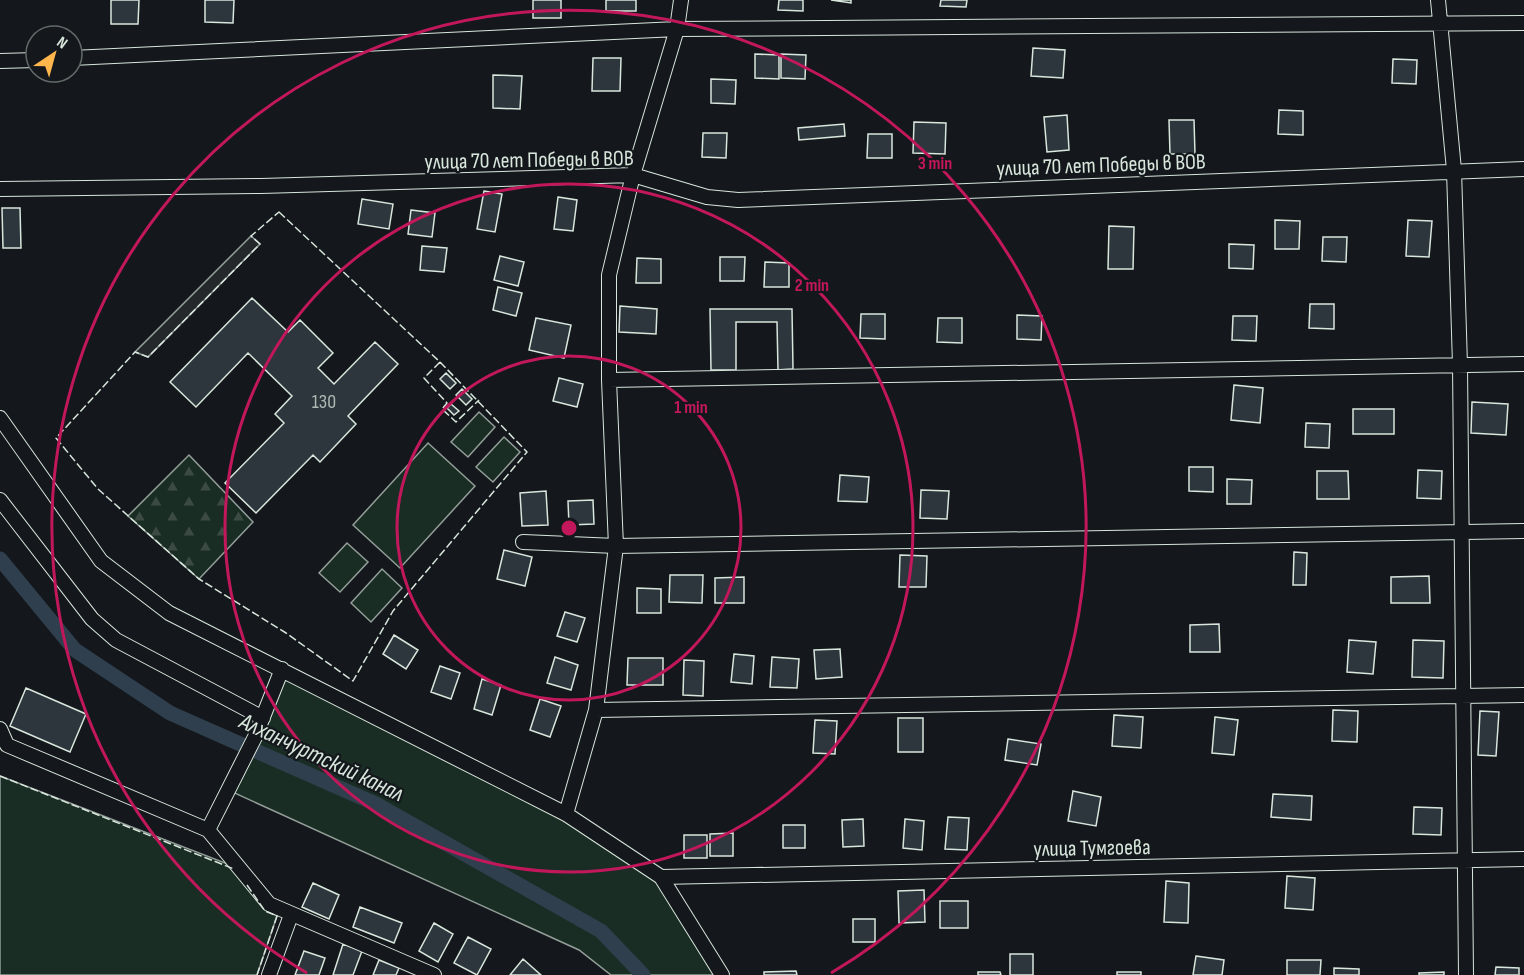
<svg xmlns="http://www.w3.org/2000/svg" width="1524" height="975" font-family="'Sofia Sans Condensed',sans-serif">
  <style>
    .green { fill: #1a2d24; stroke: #939e99; stroke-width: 1.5 }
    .forest { fill: url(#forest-firs); stroke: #939e99; stroke-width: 1.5 }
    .parking { fill: #24282b; stroke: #939e99; stroke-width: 1.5 }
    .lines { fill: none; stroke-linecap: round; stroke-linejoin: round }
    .canal { stroke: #2f3f4d; stroke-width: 15 }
    .building { fill: #2c363c; stroke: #d8e6dc; stroke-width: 1.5 }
    .minor-casing { stroke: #d8e6dc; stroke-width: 16 }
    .minor { stroke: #14181c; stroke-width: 14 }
    .fence { stroke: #d8e6dc; stroke-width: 1.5; stroke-dasharray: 8 3; stroke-linecap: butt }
    .ring { fill: none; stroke: #c2185b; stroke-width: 3 }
    .labels { text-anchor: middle; stroke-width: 4.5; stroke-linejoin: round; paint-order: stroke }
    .number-label { font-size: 20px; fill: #adbab4 }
    .street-label { font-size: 22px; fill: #d8e6dc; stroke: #14181c }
    .water-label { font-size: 24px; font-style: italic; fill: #d8e6dc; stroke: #14181c }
    .centre { fill: #c2185b; stroke: #14181c; stroke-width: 3 }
    .ring-label { font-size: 18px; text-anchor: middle; font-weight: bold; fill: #c2185b; stroke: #14181c; stroke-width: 4.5; stroke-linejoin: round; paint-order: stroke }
  </style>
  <defs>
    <pattern id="forest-firs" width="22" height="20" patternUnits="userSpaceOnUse" patternTransform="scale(1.5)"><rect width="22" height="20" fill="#1a2d24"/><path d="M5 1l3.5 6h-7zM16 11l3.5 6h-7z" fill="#3b4b43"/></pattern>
  </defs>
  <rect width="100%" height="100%" fill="#14181c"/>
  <path class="green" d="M479,412l16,15 -27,30 -17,-15z
    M504,437l16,15 -27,30 -17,-15z
    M428,443l47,43 -75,82 -47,-43z
    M347,543l21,19 -28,30 -21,-19z
    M382,569l20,19 -31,34 -20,-19z
    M282,669l284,145 95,63 61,98h-111l-32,-25 -351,-160z
    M0,776l233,90 32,44 12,6 -20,59h-257z"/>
  <path class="forest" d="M189,455l64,67 -54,57 -71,-63z"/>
  <path class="parking" d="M251,236l9,8 -112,113 -13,-5z"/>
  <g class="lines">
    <path class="canal" d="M0,559l75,91 95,63 206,91 225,127 42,44"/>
  </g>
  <path class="building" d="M111,0h28l-1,24h-27z
    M205,0h29l-1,23 -28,-1z
    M533,0h28v18h-28z
    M606,0h30v11h-30z
    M779,0h24v11l-25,-1z
    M831,0h20v3z
    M941,0h26l-1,7 -26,-1z
    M1033,48l32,2 -2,28 -32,-2z
    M755,54l24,1v24l-24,-1z
    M781,54l25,1 -1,24 -24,-1z
    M593,58h28l-1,33h-28z
    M1393,59l24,1 -1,24 -24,-1z
    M493,75l29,1 -2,33 -27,-1z
    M711,79l25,1 -1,24 -24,-1z
    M1279,110l24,1v24l-25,-1z
    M1067,115l2,35 -22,2 -3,-35z
    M1169,120h25l1,34h-25z
    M914,122l32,1 -1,31 -32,-1z
    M844,124l1,12 -46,4 -1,-12z
    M703,133h24l-1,25 -24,-1z
    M868,134h24v24h-25z
    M484,191l18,3 -7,38 -18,-3z
    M558,197l19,3 -4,31 -19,-2z
    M362,199l31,5 -4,25 -31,-5z
    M2,208h18l1,40h-18z
    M411,210l24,3 -3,24 -24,-3z
    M1275,220l25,1 -1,28h-24z
    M1408,220l24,1 -3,36 -23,-1z
    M1109,226l25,1 -1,42h-25z
    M1323,237h24l-1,25 -24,-1z
    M1229,244l25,1 -1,24 -24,-1z
    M422,246l25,2 -3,24 -24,-2z
    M500,256l24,6 -6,24 -24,-6z
    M720,257h25l-1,24h-24z
    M637,258l24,1v24h-25z
    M765,262l24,1v24h-25z
    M498,287l24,6 -6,23 -23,-6z
    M252,298l36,34 12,-12 33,33 -15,15 16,16 41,-42 23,22 -50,52 8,8 -36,38 -7,-7 -57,58 -31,-30 59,-60 -9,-9 17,-18 -44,-43 -52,54 -26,-25z
    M1310,304h24v25l-25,-1z
    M620,306l37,3 -1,25 -37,-2z
    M710,309h82l1,60 -15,1 -1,-48h-41v48h-25z
    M861,314h24v25l-25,-1z
    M1017,315l25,1 -1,24 -24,-1z
    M1233,316h24l-1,25 -24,-1z
    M536,318l35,7 -7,33 -35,-8z
    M938,318h24v25l-25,-1z
    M446,373l10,10 -6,6 -10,-10z
    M559,378l24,6 -6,23 -24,-6z
    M1234,385l29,3 -3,35 -29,-3z
    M462,389l10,10 -6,6 -10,-10z
    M1472,402l36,2 -2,31 -35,-2z
    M451,404l8,7 -5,4 -7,-7z
    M1353,409h41v25h-41z
    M1306,423l24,1 -1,24 -24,-1z
    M1189,467h24v25l-24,-1z
    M1418,470l24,1 -1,28 -24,-1z
    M1317,471h31l1,28h-32z
    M840,475l29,2 -2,25 -29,-1z
    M1227,479l25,1 -1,24h-24z
    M921,490l28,1 -2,28 -27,-1z
    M546,491l2,34 -26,1 -2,-33z
    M593,500l1,24 -25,1 -1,-24z
    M504,550l28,7 -7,29 -28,-7z
    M1294,552l13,1 -1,32h-13z
    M900,555l27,1 -1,31h-27z
    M670,575h33l-1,28 -33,-1z
    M1429,576l1,27h-39v-26z
    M744,577v26h-29v-25z
    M637,588l24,1v24h-24z
    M565,612l20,6 -8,24 -20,-6z
    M1219,624l1,28h-30v-27z
    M394,635l24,15 -12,19 -23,-15z
    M1349,640l27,2 -3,32 -26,-2z
    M1413,640l31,1 -1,37 -31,-1z
    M840,649l2,28 -26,2 -2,-29z
    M734,654l20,2 -2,28 -21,-2z
    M555,657l23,8 -7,25 -24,-7z
    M772,657l27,2 -2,29 -27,-1z
    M628,658h35v27h-36z
    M684,660l20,1 -1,35 -20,-1z
    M440,666l20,7 -9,26 -20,-7z
    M482,679l19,6 -9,30 -18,-6z
    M26,688l60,26 -16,38 -60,-26z
    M540,699l21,7 -11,31 -20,-7z
    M1333,710l25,1 -1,31 -25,-1z
    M1480,711l19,1 -3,44 -18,-1z
    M1114,715l29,2 -2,31 -29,-2z
    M1215,717l23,3 -4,35 -22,-2z
    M898,718h25v34h-25z
    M815,720l22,1 -2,33 -22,-1z
    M1008,739l33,5 -4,21 -32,-5z
    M1073,791l28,6 -5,29 -28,-5z
    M1273,794l39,2 -1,24 -40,-3z
    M1414,807l28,1 -1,27 -28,-1z
    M948,817l21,1 -2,32 -22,-1z
    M863,819l1,27 -21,1 -1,-27z
    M905,819l19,2 -2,29 -19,-2z
    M783,825h22v23h-22z
    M733,833v23h-23v-22z
    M684,835h23v23h-23z
    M1287,876l28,2 -2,32 -28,-2z
    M1166,881l23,2 -1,40 -24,-1z
    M313,883l26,12 -10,24 -27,-12z
    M924,890l1,32 -26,1 -1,-32z
    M940,901h28v27h-28z
    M360,907l42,16 -8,20 -41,-16z
    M853,919h22v23h-22z
    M434,923l19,11 -15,28 -19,-11z
    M468,937l23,12 -14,26 -23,-12z
    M343,944l19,7 -9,24h-20z
    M304,951l21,7 -6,17h-24z
    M1010,954h23v21h-23z
    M1196,956l28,4 -2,15h-29z
    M523,959l18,16h-31z
    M379,960l20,8 -3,7h-23z
    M1287,960h34l-1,15h-33z
    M1496,967l23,1v7h-24z
    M1334,968l25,1v6h-25z
    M796,971l1,4h-33v-3z
    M978,972h22l1,3h-23z
    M1117,972h24v3h-24z
    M1444,972v3h-25v-2z"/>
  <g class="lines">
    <defs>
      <path id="minor" d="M1438,0l16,170 6,195 6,610
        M72,58l605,-29 847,-6
        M0,61l36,-1
        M0,189l261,-3 372,-11 74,22 31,3 786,-31
        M609,380l915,-16
        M0,418l101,143 68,52 397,201 95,63 61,98
        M0,500l92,119 24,21 147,78
        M523,542l93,4 908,-15
        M596,710l928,-15
        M0,729l7,16 201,85 61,74 165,71
        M566,814l30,-104 20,-164 -7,-166v-105l24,-100 44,-146 4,-29
        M208,830l47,-93 27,-68
        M661,877l863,-18
        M269,975l22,-60"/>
    </defs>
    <use href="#minor" class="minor-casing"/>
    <use href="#minor" class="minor"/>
    <path class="fence" d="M279,212l161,150 87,90 -134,159 -40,70 -67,-48 -87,-54 -101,-90 -42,-51 79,-86 13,5 112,-113 -9,-8z
      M440,362l-16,16 23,25 -5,6 14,13 23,-22
      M0,776l234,93
      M247,885l18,26 12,5 -20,59"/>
  </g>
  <g class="ring">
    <circle cx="569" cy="528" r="172"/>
    <circle cx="569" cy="528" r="344"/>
    <path d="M307 973A517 517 0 1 1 831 973"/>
  </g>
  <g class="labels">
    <g class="number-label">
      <text x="324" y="408">130</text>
    </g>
    <g class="street-label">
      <text transform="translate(529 159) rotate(-1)" y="8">улица 70 лет Победы в ВОВ</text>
      <text transform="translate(1101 164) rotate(-2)" y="8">улица 70 лет Победы в ВОВ</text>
      <text transform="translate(1092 847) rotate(-1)" y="8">улица Тумгоева</text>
    </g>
    <g class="water-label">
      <text transform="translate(322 757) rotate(25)" y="8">Алханчуртский канал</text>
    </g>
  </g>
  <circle cx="569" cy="528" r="9" class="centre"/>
  <g class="ring-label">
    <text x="935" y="169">3 min</text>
    <text x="812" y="291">2 min</text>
    <text x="691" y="413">1 min</text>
  </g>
  <g transform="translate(54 54) rotate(36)"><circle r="28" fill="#14181c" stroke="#626a69" stroke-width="1.5"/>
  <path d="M0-4.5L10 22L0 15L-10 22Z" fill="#ffb74d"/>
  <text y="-9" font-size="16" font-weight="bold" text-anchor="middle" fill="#d8e6dc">N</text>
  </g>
</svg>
